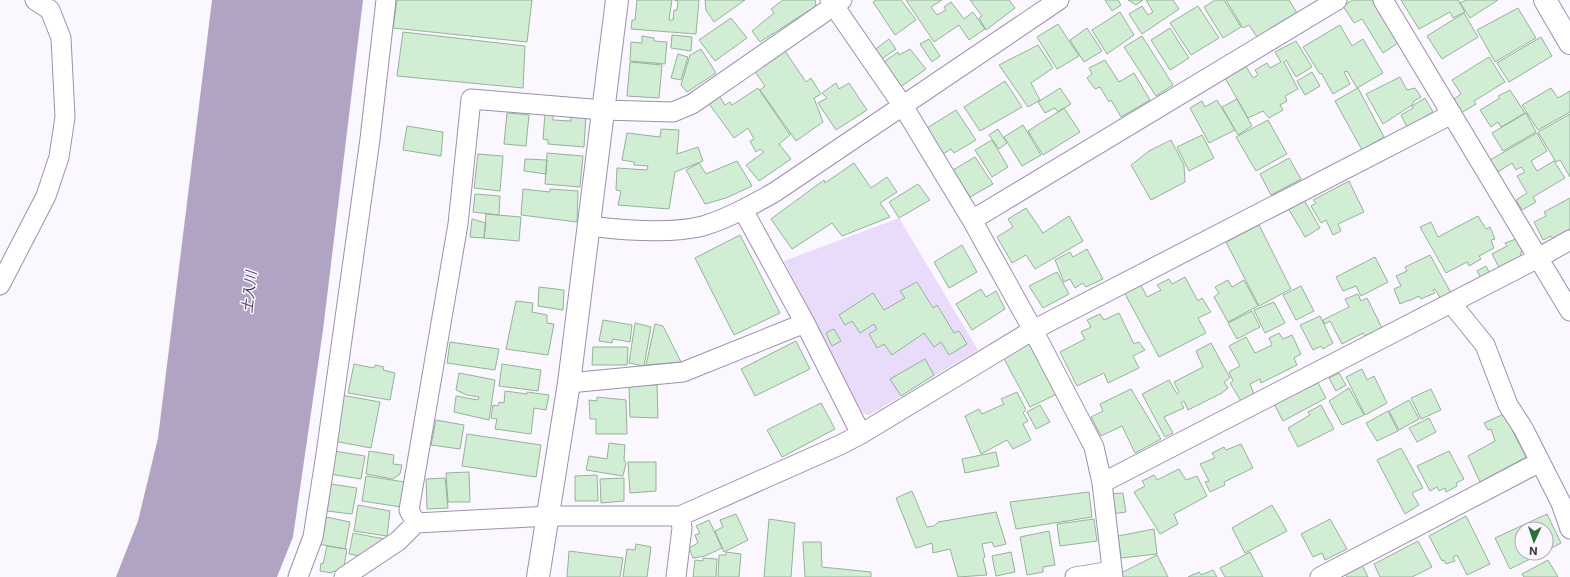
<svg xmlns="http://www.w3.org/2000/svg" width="1570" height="577" font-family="Inter,'Noto Sans JP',sans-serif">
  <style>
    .green { fill: #e9dcfb }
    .water { fill: #b1a4c3 }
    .building { fill: #d1edd4; stroke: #97b19a }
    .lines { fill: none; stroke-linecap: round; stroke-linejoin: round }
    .street-casing { stroke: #9c90ad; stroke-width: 21 }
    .secondary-casing { stroke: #9c90ad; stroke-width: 24 }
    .street { stroke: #fff; stroke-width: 19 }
    .secondary { stroke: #fff; stroke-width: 22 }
    .labels { text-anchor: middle; stroke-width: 3; stroke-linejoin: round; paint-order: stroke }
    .water-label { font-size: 14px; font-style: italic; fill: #523d6a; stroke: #faf7fe }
  </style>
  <rect width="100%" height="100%" fill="#faf7fe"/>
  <path class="green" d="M899,218l79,132 -109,65 -7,-2 -78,-152z"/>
  <path class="water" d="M212,0h151l-40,330 -30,207 -16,40h-161l22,-56 20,-83z"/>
  <path class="building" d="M397,0h135l-5,42 -134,-14z
    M637,0h35l-3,20h4l1,-10h3l1,-9 -4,-1h25l-3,34 -65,-5 1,-9h3z
    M705,0h40l-31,22 -8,-12z
    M783,0h32l1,6 -56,36 -8,-11 22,-18 -3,-4z
    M876,0h25l15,20 -21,15 -22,-33z
    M906,0h36l-11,7 6,8 9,-5 -2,-3 7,-5 13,17 9,-7 12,17 -16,11 -10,-15 -25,17z
    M970,0h39l6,8 -29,22 -7,-12 3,-2z
    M1105,0h13l3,5 -9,6z
    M1128,0h15l-7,5z
    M1146,0h27l6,9 -37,25 -13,-20 13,-8 6,9 5,-3z
    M1215,0h9l17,27 -18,11 -19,-31z
    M1226,0h63l8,13 -40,24 -8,-12 -6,3z
    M1353,0h20l25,43 -15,10 -21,-34 -8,4 -11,-17z
    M1401,0h57l7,12 -12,6 -3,-6 -31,17z
    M1466,0h32l-28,18 -10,-15z
    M1198,6l21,32 -28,17 -21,-32z
    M1518,8l18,30 -41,24 -18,-32z
    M1120,12l14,23 -27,19 -15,-24z
    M1464,13l14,24 -36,22 -15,-23z
    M731,18l16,20 -32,23 -16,-21z
    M1058,24l21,32 -22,13 -20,-32z
    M1340,25l12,21 11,-7 20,34 -26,15 -10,-17 -3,1 6,12 -17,10 -12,-21 -1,1 -17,-27z
    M1087,28l15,23 -18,11 -14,-22z
    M1170,28l19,30 -19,12 -19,-30z
    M403,32l122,14 -2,42 -126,-12z
    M672,35l20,2 -1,14 -20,-3z
    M642,36l12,2v3l13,1 -2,22 -35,-3 1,-19 11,1z
    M1142,36l31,49 -17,11 -32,-49z
    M1541,37l11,19 -43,26 -12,-19z
    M889,39l7,10 -16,11 -7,-9z
    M929,39l11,17 -8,6 -12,-18z
    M1296,41l16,26 -16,10 -10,-17 -2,2 14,27 -13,7 2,5 -7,4 3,5 -14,8 -6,-7 -15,7 -23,-40 20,-13 8,13 5,-3 -3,-5 12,-7 3,5 11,-6 -6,-10z
    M1038,45l15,23 -22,15 9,17 -12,7 -29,-42z
    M783,48l23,34 5,-4 10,16 -7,4 9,24 -27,19 -36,-51 5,-4 -12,-17z
    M701,49l15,24 -29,19 -6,-7 9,-30z
    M910,49l16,20 -27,19 -18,-24 17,-12 1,3z
    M678,54l10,3 -7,23 -10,-2z
    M1489,57l16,25 -31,19 2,3 -15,9 -7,-14 7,-5 -9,-14z
    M1105,60l14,22 15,-9 16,27 -29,17 -10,-17 -2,2 -9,-15 -5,2 -8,-11 5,-4 -3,-6z
    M630,62l32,3 -3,33 -32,-2z
    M1312,72l8,14 -15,9 -8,-14z
    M1400,77l7,13 8,-2 6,9 -7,4 -2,4 -29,19 -17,-30z
    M1005,81l17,26 -42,24 -16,-24z
    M836,83l3,6 10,-6 18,27 -31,20 -18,-27 9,-5 -5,-5z
    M758,88l32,47 -11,9 12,15 -32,22 -13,-16 18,-13 -4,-3 -4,3 -6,-11 4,-2 -6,-11 -14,10 -27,-37 11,-7 7,11 5,-3 2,3z
    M1060,88l11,16 -13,8 -3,-4 -10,5 -7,-11z
    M1358,88l26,49 -22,13 -27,-49z
    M1551,88l7,10 12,-7v21l-32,18 -16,-25z
    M1510,90l15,23 -24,14 -3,-5 -7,5 -11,-17 20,-12 -2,-2z
    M1425,98l8,14 -26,15 -6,-12 12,-7 -1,-2z
    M1237,99l15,27 -14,9 -16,-28z
    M1217,100l18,30 -26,13 -19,-35 12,-7 3,6z
    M1064,108l16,24 -37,23 -15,-24z
    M956,110l20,30 -22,13 -3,-4 -8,5 -16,-26z
    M507,113l22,2 -3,31 -22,-2z
    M545,113l8,1v6l18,1v-8l15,2 -2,32 -36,-3v-4l-5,-1z
    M1526,113l10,19 -33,19 -11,-18z
    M1570,114v63l-10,-17 -4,2 -18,-30z
    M1268,120l19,34 -31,17 -20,-34z
    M1023,125l18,30 -19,11 -18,-29z
    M407,126l36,6 -2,24 -38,-6z
    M661,129l18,1 -2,24 21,-7 5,14 -28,11 -6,37 -51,-4 3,-14 -5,-1 1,-22 30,2 1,-4 -14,-1v-3l-12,-2 5,-27 33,4z
    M998,129l9,14 -8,6 -10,-14z
    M1537,133l10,18 -16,10 6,10 17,-10 11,17 -32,19 3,5 -14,8 -6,-10 11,-7 -10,-17 8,-4 -4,-5 -5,3 -4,-7 -14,9 -8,-12z
    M1202,135l12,23 -25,13 -12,-24z
    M992,140l16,27 -16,10 -17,-27z
    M1171,140l13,25 1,17 -34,18 -20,-35 18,-14z
    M547,153l36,3 -3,31 -35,-3z
    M478,154l25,2 -3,35 -26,-3z
    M975,157l18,27 -23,13 -17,-27z
    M1289,158l12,21 -30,16 -11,-21z
    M525,159l22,1 -1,14 -22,-3z
    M737,161l15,25 -26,12 -21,6 -19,-34 13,-7 7,11z
    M854,163l17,25 16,-11 10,15 -17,11 10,14 -48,19 -10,-13 -40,26 -21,-30 53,-39 1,3z
    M1349,181l15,31 -26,12 3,7 -8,4 -7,-15 -5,3 -10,-17 5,-3 -3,-3z
    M918,184l12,16 -31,18 -10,-16z
    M523,189l27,3v-3l28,2 -1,31 -56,-7z
    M475,194l25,2 -1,19 -26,-3z
    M1570,198v31l-17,10 -2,-3 -8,4 -9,-18 12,-6 -2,-4z
    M1304,200l16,28 -15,9 -17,-29z
    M1026,208l17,25 26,-17 14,25 -48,28 -9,-14 -14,8 -15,-26 16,-10 -5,-8z
    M486,214l35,3 -2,24 -35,-3z
    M1478,216l8,13 4,-2 5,12 -4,1 3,8 -15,8 2,3 -12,7 -2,-4 -21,11 -26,-46 11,-5 7,15z
    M472,219l14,4 -2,15 -14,-1z
    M1259,225l32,64 -32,17 -33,-64z
    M740,235l40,78 -46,22 -39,-77z
    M1516,239l6,11 -3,10 -19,9 -8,-15 15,-8 -2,-3z
    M962,245l15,27 -28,16 -15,-26z
    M1087,249l16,30 -17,8 -3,-4 -8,5 -5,-9 -6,3 -9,-22 15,-8 3,5z
    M1430,255l21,38 -10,6 -6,-10 -2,1 2,3 -14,6 -2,-3 -10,5v-1l-9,4 -6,-15 7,-3 -5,-10 11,-5 -2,-4z
    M1375,257l13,25 -27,14 -5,-10 -13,5 -7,-14z
    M1486,266l4,8 -9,4 -4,-7z
    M1057,272l12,22 -26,14 -14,-22z
    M1185,277l13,24 4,-3 9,14 -13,6 8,15 -47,24 -35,-65 16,-9 7,14 14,-7 -4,-5 12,-6 3,5z
    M1228,280l4,7 12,-7 14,26 -30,16 -14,-25 5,-4 -4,-6z
    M917,282l16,26 4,-3 17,28 5,-2 8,13 -18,11 -8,-13 -7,5 -10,-14 -32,22 -8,-11 -7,4 -8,-14 8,-5 -3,-5 -14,9 -8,-12 -7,4 -6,-10 34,-22 11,17 21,-12 -5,-7z
    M1301,286l13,25 -18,9 -13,-25z
    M539,287l25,3 -1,20 -25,-4z
    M981,289l5,8 10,-6 9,18 -33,21 -16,-26z
    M1358,294l3,7 6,-3 15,30 -17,8 -2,-3 -21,11 -12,-23 -5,3 -2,-4 26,-13 -4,-8z
    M516,301l17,2 -1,9 15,3v8l7,1 -6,31 -42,-6z
    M1274,302l11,21 -20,10 -11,-23z
    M1252,311l8,16 -23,12 -9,-16z
    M1119,313l15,31 5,-2 6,8 -12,6 6,12 -31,15 -4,-10 -27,13 -17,-34 25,-13 -4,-7 10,-5 -4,-7 13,-6 4,6z
    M1320,316l13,27 -10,6 -2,-3 -8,4 -13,-25z
    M603,320l29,5 -2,17 -17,-3 -1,4 -13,-2z
    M635,323l16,4 -7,39 -15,-3z
    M655,324l8,2 18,36 -35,3z
    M834,329l7,12 -9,5 -6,-13z
    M1279,333l4,6 9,-4 9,19 -7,4 3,7 -36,18 -1,-4 -10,5 4,10 -13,7 -11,-18 3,-2 -4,-9 11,-6 -11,-20 17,-9 9,16 17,-8 -3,-7z
    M796,341l14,28 -55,27 -14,-27z
    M450,342l49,7 -4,21 -48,-7z
    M1211,343l19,35 -6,4 4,6 -6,5 -34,17 -4,-9 -3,2 3,5 -20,9 9,16 -8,4 -23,-43 27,-14 8,14 2,-2 -5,-10 29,-15 -7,-16z
    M1029,344l28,50 -27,13 -27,-50z
    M593,347h35l-1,18h-35z
    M925,359l9,16 -33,21 -11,-17z
    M354,364l20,4 1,-3 9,2 -1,3 12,3 -5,27 -42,-7z
    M502,364l39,6 -3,21 -39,-5z
    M1362,369l5,11 7,-4 13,27 -22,12 -19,-38z
    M459,373l36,7 -6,40 -35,-8 2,-16 22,4 1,-3 -12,-2 -11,-5z
    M1339,373l7,12 -10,6 -7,-13z
    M1318,383l8,15 -43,23 -9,-17z
    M629,385h28l1,33 -28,-1z
    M1349,388l15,27 -22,10 -13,-24z
    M1131,389l30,50 -26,14 -13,-27 -21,10 -10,-19 12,-6 -3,-7z
    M1431,389l10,21 -20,9 -10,-21z
    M505,391l22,3v-2l22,3 -3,15 -12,-2 -3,26 -36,-5 2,-10 -6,-1 2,-13 5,1 1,-4 5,1z
    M1017,392l9,18 -3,3 5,8 -5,3 8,16 -18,9 -6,-9 -26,14 -16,-38 14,-7 3,5 22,-10 -3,-5z
    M341,395l39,7 -9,46 -37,-7z
    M597,397l29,3 1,34h-31v-15h-6l-1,-19 8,1z
    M1409,400l10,19 -20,11 -10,-19z
    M821,403l14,26 -53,28 -15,-27z
    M1040,405l10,17 -14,7 -9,-17z
    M1321,405l13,24 -36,18 -10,-19 22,-13 -2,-3z
    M1388,411l10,20 -21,10 -11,-18z
    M1504,414l22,43 -46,25 -12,-26 27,-15 -4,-12 -3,1 -4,-7z
    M1429,418l7,14 -19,10 -8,-14z
    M436,420l28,5 -4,24 -29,-4z
    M467,434l74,11 -5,32 -74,-11z
    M609,443l16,2 -1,15 2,3 -3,13 -37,-6 3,-14 18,3z
    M1241,444l12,24 -29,14 1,3 -15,7 -5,-10 4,-1 -9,-17 15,-6 -3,-5 12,-6 2,3z
    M1401,448l22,40 -11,5 7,12 -14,9 -28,-54z
    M334,451l31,5 -4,23 -31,-5z
    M369,451l25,4 -1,9 9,1 -2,9 -7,5 -27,-5z
    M1449,451l15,28 -8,4 1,3 -11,6 -1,-4 -6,3 -2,-4 -7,4 -13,-25z
    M996,452l3,14 -34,7 -3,-14z
    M628,462h28v29l-26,2z
    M1179,469l7,11 11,-4 10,20 -33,18 4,10 -18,10 -26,-42 11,-6 -3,-5 12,-6 3,5z
    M469,472l1,30h-22l-2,-29z
    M597,475l1,26h-23v-25z
    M366,476l39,6 -4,25 -39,-6z
    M445,478l3,30 -21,1 -1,-30z
    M624,478v23l-23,2 -1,-24z
    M331,484l26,4 -5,26 -25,-3z
    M912,491l15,36 7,-1 4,-4 58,-10 10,32 -12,3 -2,-5 -10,2 3,13 -2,2 4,16 -29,2 -8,-28 -17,4 -1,-10 -16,5 -20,-50z
    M1089,492l3,25 -76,12 -6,-27z
    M1123,493l3,19 -15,2 -3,-20z
    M358,505l32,6 -3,25 -33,-5z
    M1272,505l15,26 -42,22 -13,-25z
    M736,514l12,26 -24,12 -9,-21 8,-4 -3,-7z
    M1547,514l14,29 -15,8v-22h-24v24h20l-32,16 -15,-31z
    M1466,516l24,48 -23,11 -10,-20 -4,2 2,4 -9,3 -2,-4 -2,1 -13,-25z
    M326,517l24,5 -5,27 -27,-5 2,-13 4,1z
    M769,519l26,4 -4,54h-27z
    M1094,519l3,22 -37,5 -3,-22z
    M1330,519l17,30 -22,11 -3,-7 -9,4 -12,-23z
    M709,520l13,28 -17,8 -12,2 -4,-10 9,-5 -3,-8 5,-2 -4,-7z
    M1154,529l3,25 -36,4 -3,-22z
    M1049,531l6,34 -12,2v5l-16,3 -7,-38z
    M353,533l37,7 -18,18 -23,-4z
    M1418,541l14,26 -20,10h-32l-6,-13z
    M803,542h18l1,25 49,5v5h-66z
    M636,544l15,3 -4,30h-24l4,-28 8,1z
    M327,546l20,3 -4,23 -10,-1 -1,2 -12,-2 1,-8 2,1z
    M569,551l54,7 -3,19h-53z
    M726,552l15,2 -2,23h-21l1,-22h7z
    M1011,552l4,20 -19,4 -4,-20z
    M1250,552l13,25h-38l-5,-9z
    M1157,555l11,22h-47l-2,-3z
    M703,558l14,1 -1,18h-23l2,-17 8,1z
    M1548,560l10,17h-34l-2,-3z
    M1362,565l6,12h-21l-2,-3z
    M1213,570l4,7h-29l11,-5 2,3z"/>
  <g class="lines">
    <defs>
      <path id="street" d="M830,0l73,106 69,114 61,110 61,117 8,36 11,94
        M1383,0l187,311
        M972,220l365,-220
        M589,226c32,4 83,8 114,0 26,-8 49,-21 72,-34l284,-192
        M0,285l46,-89 13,-39 6,-40 -4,-79 -11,-28 -15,-10
        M1451,303l34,42 23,60 15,23 38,75 9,26
        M569,383l114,-11 122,-49
        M861,434l172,-104 419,-216
        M1102,483l436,-225 32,-18
        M680,516l160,-71 21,-11 -56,-111 -62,-113
        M298,577l15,-40 13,-83 44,-315 16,-139
        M344,577l54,-36 18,-18
        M676,577l6,-49 -2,-12h-131l-133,7 -7,-13 49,-286 13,-125 132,11 70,2 19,-8 150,-104
        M1075,577l37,-6
        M1320,577l220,-115"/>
      <path id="secondary" d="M1545,0l25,43
        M538,577l31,-194 48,-383"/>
    </defs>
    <use href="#street" class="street-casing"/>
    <use href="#secondary" class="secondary-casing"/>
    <use href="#street" class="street"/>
    <use href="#secondary" class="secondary"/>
  </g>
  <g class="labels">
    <g class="water-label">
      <text transform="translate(249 292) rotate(-84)" y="5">土入川</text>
    </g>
  </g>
  <g transform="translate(1534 541) rotate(183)"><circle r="19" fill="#faf7fe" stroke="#aeaab3"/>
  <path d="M0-3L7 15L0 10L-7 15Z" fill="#2c6f39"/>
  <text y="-6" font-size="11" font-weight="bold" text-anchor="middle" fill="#3b3642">N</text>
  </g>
</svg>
